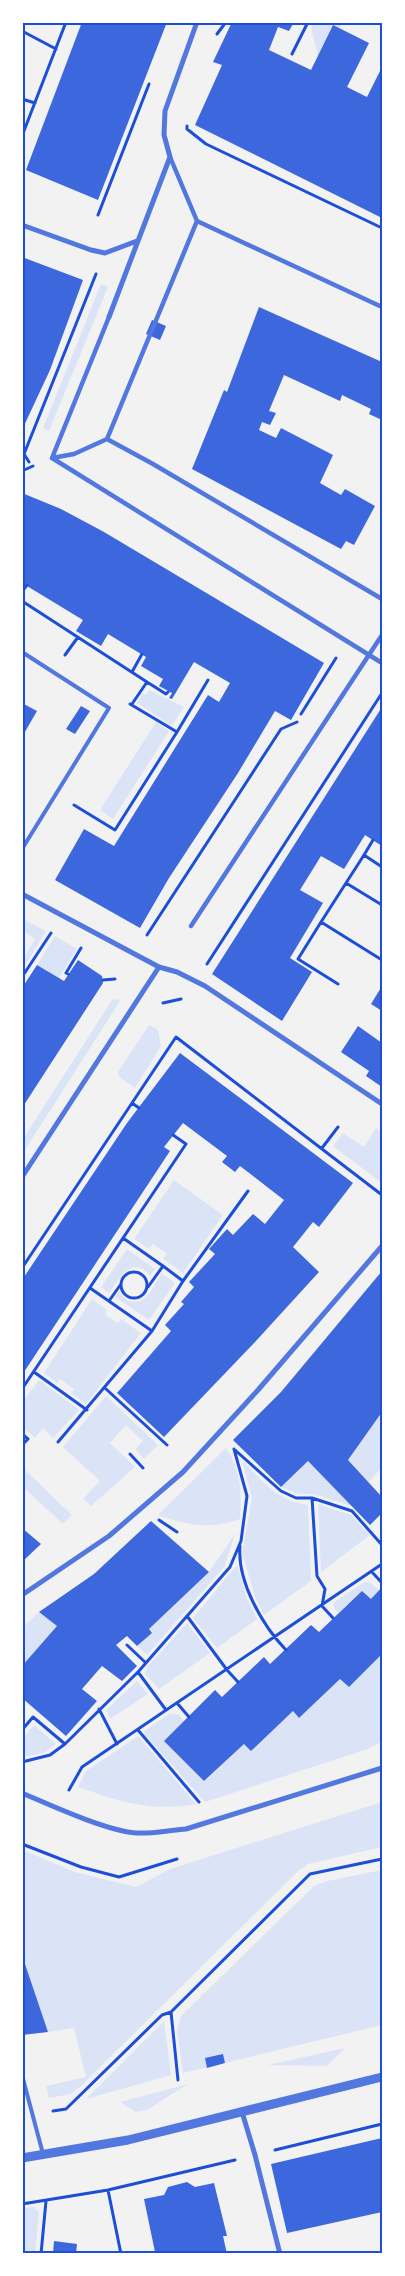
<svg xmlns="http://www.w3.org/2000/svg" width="405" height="2276" font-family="'Alegreya Sans',sans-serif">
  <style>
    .green { fill: #dbe4f7 }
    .building { fill: #3d67dc }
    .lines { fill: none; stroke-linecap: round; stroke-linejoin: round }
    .path { stroke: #1d4ed8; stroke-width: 3 }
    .service { stroke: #5277de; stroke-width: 4 }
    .pedestrian { stroke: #5277de; stroke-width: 4.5 }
    .minor { stroke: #5277de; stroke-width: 5 }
    .tertiary { stroke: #5277de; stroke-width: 9 }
    .neatline { fill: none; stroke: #1d4ed8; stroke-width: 2 }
  </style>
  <rect width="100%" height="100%" fill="#f2f2f2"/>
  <path class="green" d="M314,23h28l-3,6 -7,-3 -14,30 -7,-28z
    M101,284l7,3 -59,144 -6,-3z
    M149,690l35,17 -12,19 -35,-23 6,-10 3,2z
    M156,722l13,9 -56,88 -13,-9z
    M23,919l23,12 -23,38v-10l12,-20 -12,-8z
    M55,936l22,13 -18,29 -22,-13z
    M116,999l4,2 -97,152v-14l89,-139z
    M149,1025l9,5 3,16 -26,42 -16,-11 -1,-5z
    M376,1128l6,4v51l-49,-37 10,-13 21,14z
    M174,1180l49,35 -40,58 -20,-14 4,-5 -14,-10 -4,5 -15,-10z
    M127,1249l28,20 -5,7c-17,-22 -31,3 -41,17l-8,-6z
    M162,1273l13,10 -26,37 -34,-23 4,-6 7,9c21,8 26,-13 36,-27z
    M92,1299l15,11 -2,4 13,9 3,-4 20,14 -55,71 -15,-11 3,-4 -14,-10 -3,4 -13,-10z
    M39,1380l40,30 -26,28 -10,-10 -8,10 -12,-11v-26z
    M106,1396l52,49 -14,14 -9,-10 8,-8 -17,-16 -16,18 25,24 -44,39 -8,-7 17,-18 -37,-34z
    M382,1412v55l-13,15 -21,-22z
    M226,1448c15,21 16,46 14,71 -28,11 -54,6 -82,-4z
    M242,1460c21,21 34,41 66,45l3,76 -47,34 -8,-16 -14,-46 10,-55z
    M308,1461l44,45 -39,-12h-14l-18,-7z
    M23,1468l49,47 -9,9 -40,-37z
    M318,1504l33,11 19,20 -49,37z
    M236,1532l-12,35 -77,88 -10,-9 15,-13 -3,-4 60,-57z
    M237,1565l10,34 10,20 -40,29 -24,-30z
    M365,1582l6,1 9,8 -9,8 -9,-8 -24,22 -4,-5v-6z
    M39,1612l18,14 -34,40v-39z
    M187,1623l23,30 -51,36 -14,-15 3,-8z
    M382,1654v87l-14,8 -163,53 -62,-70 27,-19 9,2 5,7 -19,19 40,40 39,-37 7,6 42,-39 6,7 41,-39 9,8z
    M137,1681l11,13 -38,25 -4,-9z
    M34,1725l22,19 -13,9 -20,4v-19z
    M138,1736l58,68c-47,8 -74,-2 -118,-17l8,-16z
    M382,1802v45l-74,17 -11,8 -217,215 -9,7 -22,4 -3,-12 40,-9 -12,-49 -26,4 -25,-74v-108l52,22 61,15 34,-18z
    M382,1870v155l-199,48 -6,-42 4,-15 133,-130 13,-5z
    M164,2021l7,54 -85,24z
    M345,2048l-18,18 -59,-1z
    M188,2084l-41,26 -11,2 -16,-10z
    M34,2207l5,5 -4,41h-12v-45z"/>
  <path class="building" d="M82,22h85l-69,178 -72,-30z
    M232,22h62l-5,9 -11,-4 -9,23 42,20 22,-45 36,18 -22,44 20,10 15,-30v151l-187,-93 27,-60 -9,-3z
    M22,257l61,23 -33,90 -28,60z
    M259,307l123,55v58l-13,-6 2,-5 -29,-14 -2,6 -56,-26 -15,36 7,2 -6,12 -8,-3 -3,8 17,8 5,-10 52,27 -13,28 21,12 4,-6 30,17 -21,39 -8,-4 -5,8 -149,-80 32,-79 3,2z
    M152,320l14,6 -6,14 -14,-6z
    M22,493l39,16 43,23 220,131 -33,57 -16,-9 -37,62 -69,105 -29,50 -85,-48 29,-51 30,17 94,-151 11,7 11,-19 -36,-21 -22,37 -3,-1 3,-5 -13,-7 4,-7 -22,-13 5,-9 -38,-23 -7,12 -25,-15 7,-11 -61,-37z
    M22,703l15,8 -15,26z
    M81,706l9,5 -15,23 -9,-5z
    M382,707v139l-17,-11 -21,34 -23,-13 -21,34 23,13 -33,55 22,14 -30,49 -70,-47z
    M78,960l24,16 1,7 -81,125v-120l15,-23 27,16z
    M382,986v25l-11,-7z
    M358,1026l24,17v44l-16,-11 3,-5 -28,-19z
    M180,1053l173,130 -34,44 -6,-5 -20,25 26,25 -64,70 -91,95 -47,-44 54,-62 -6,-6 19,-21 -3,-2 13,-15 -5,-5 26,-28 -6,-5 18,-20 6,6 20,-21 12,10 19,-24 -44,-34 -5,6 -13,-10 5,-6 -44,-33 -19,24 6,4 -148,224v-95l105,-157z
    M382,1271v141l-34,48 34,37v16l-12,12 -62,-64 -27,26 -48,-47 48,-48z
    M151,1521l58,51 -60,57 3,4 -15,13 -10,-10 -11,9 21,21 -15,15 -20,-15 -20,23 15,12 -31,35 -44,-38v-32l35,-40 -18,-14 55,-38z
    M22,1528l19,16 -19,18z
    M382,1587v67l-33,33 -9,-8 -41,39 -6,-7 -42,40 -7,-7 -40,37 -40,-40 51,-51 7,7 42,-40 6,7 41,-39 8,7 43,-41 9,8z
    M24,1961l24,71 -26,3z
    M223,2054l2,9 -18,5 -2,-10z
    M382,2138v74l-95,21 -16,-69z
    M187,2182l8,5 19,-4 13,53h-4l4,18 -72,-2 -11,-53 20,-4 4,-8z
    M54,2241l23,3 -1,10h-23z"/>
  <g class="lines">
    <path class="path" d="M22,31l34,18
      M217,34l9,-12
      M292,54l16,-32
      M22,99l13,4
      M187,126v3l19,15 176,84
      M22,136l44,-114
      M98,215l51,-131
      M29,462l-5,-8 72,-180
      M22,471l11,-5
      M22,592l5,-7
      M22,601l125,81 -15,22
      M65,655l13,-18
      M132,672l10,-18
      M147,682l19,12 2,-2
      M301,714l35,-56
      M177,732l31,-52
      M74,805l41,25 62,-98 -47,-28
      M364,855l9,-15
      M346,883l36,22
      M321,922l43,-67 18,12
      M147,935l134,-206 16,-7
      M207,964l175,-271
      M68,974l-2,-1 15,-25
      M22,977l29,-44
      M103,980l12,-1
      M338,984l-40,-25 23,-37 61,38
      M163,1003l18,-4
      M132,1103l7,5
      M322,1148l16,-21
      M123,1238l40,28
      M22,1268l154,-231 206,158
      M121 1285a13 13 0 1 1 26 0a13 13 0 1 1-26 0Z
      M148,1287l15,-21 20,15
      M90,1288l62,43
      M109,1301l12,-17
      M34,1372l53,38
      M22,1389l164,-245 -13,-9
      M106,1389l61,56
      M22,1434l6,5 -6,6
      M58,1442l94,-111 31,-50 65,-90
      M235,1450l46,41 15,7h16l40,13 30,34
      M130,1454l13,14
      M312,1498l5,78 8,13 -3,17 11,12
      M159,1520l18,12
      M240,1546c-3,35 22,79 46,104
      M372,1572l10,11
      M187,1616l40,54 11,12
      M127,1645l19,18
      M138,1672l28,38
      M177,1703l12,14
      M99,1709l18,35
      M22,1730l11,-13 32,27
      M138,1730l61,72
      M22,1762l28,-7 15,-11 73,-72 92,-105 11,-26 6,-45 -13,-47
      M69,1790l13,-23 300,-203
      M22,1844l59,23 38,10 58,-18
      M171,2012l7,68
      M53,2111l13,-2 96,-94 9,-3 139,-138 72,-15
      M275,2150l107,-26
      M108,2190l13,64
      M22,2204l86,-14 127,-30
      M41,2254l5,-53"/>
    <path class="service" d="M22,652l87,56 -87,141
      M22,2075l21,79"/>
    <path class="pedestrian" d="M170,157l27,64 185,86
      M107,439l90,-218
      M52,458l330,205
      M52,458l22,-4 33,-15 46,25 229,135
      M52,458l57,-141
      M191,926l191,-291"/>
    <path class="minor" d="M22,225l69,25 14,3 32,-12
      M109,317l61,-160 -6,-22 1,-24 32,-89
      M22,894l137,73 18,5 28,14 177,118
      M22,1177l137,-210
      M22,1595l87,-59 74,-64 75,-82 124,-144
      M22,1793c28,12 85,38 114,40 16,1 34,-3 50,-4l196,-61
      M242,2112l13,43 25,99"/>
    <path class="tertiary" d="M22,2158l106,-18 254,-63"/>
  </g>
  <rect width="405" height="2276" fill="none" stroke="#ffffff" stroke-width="48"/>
  <rect x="24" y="24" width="357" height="2228" class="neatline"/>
</svg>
